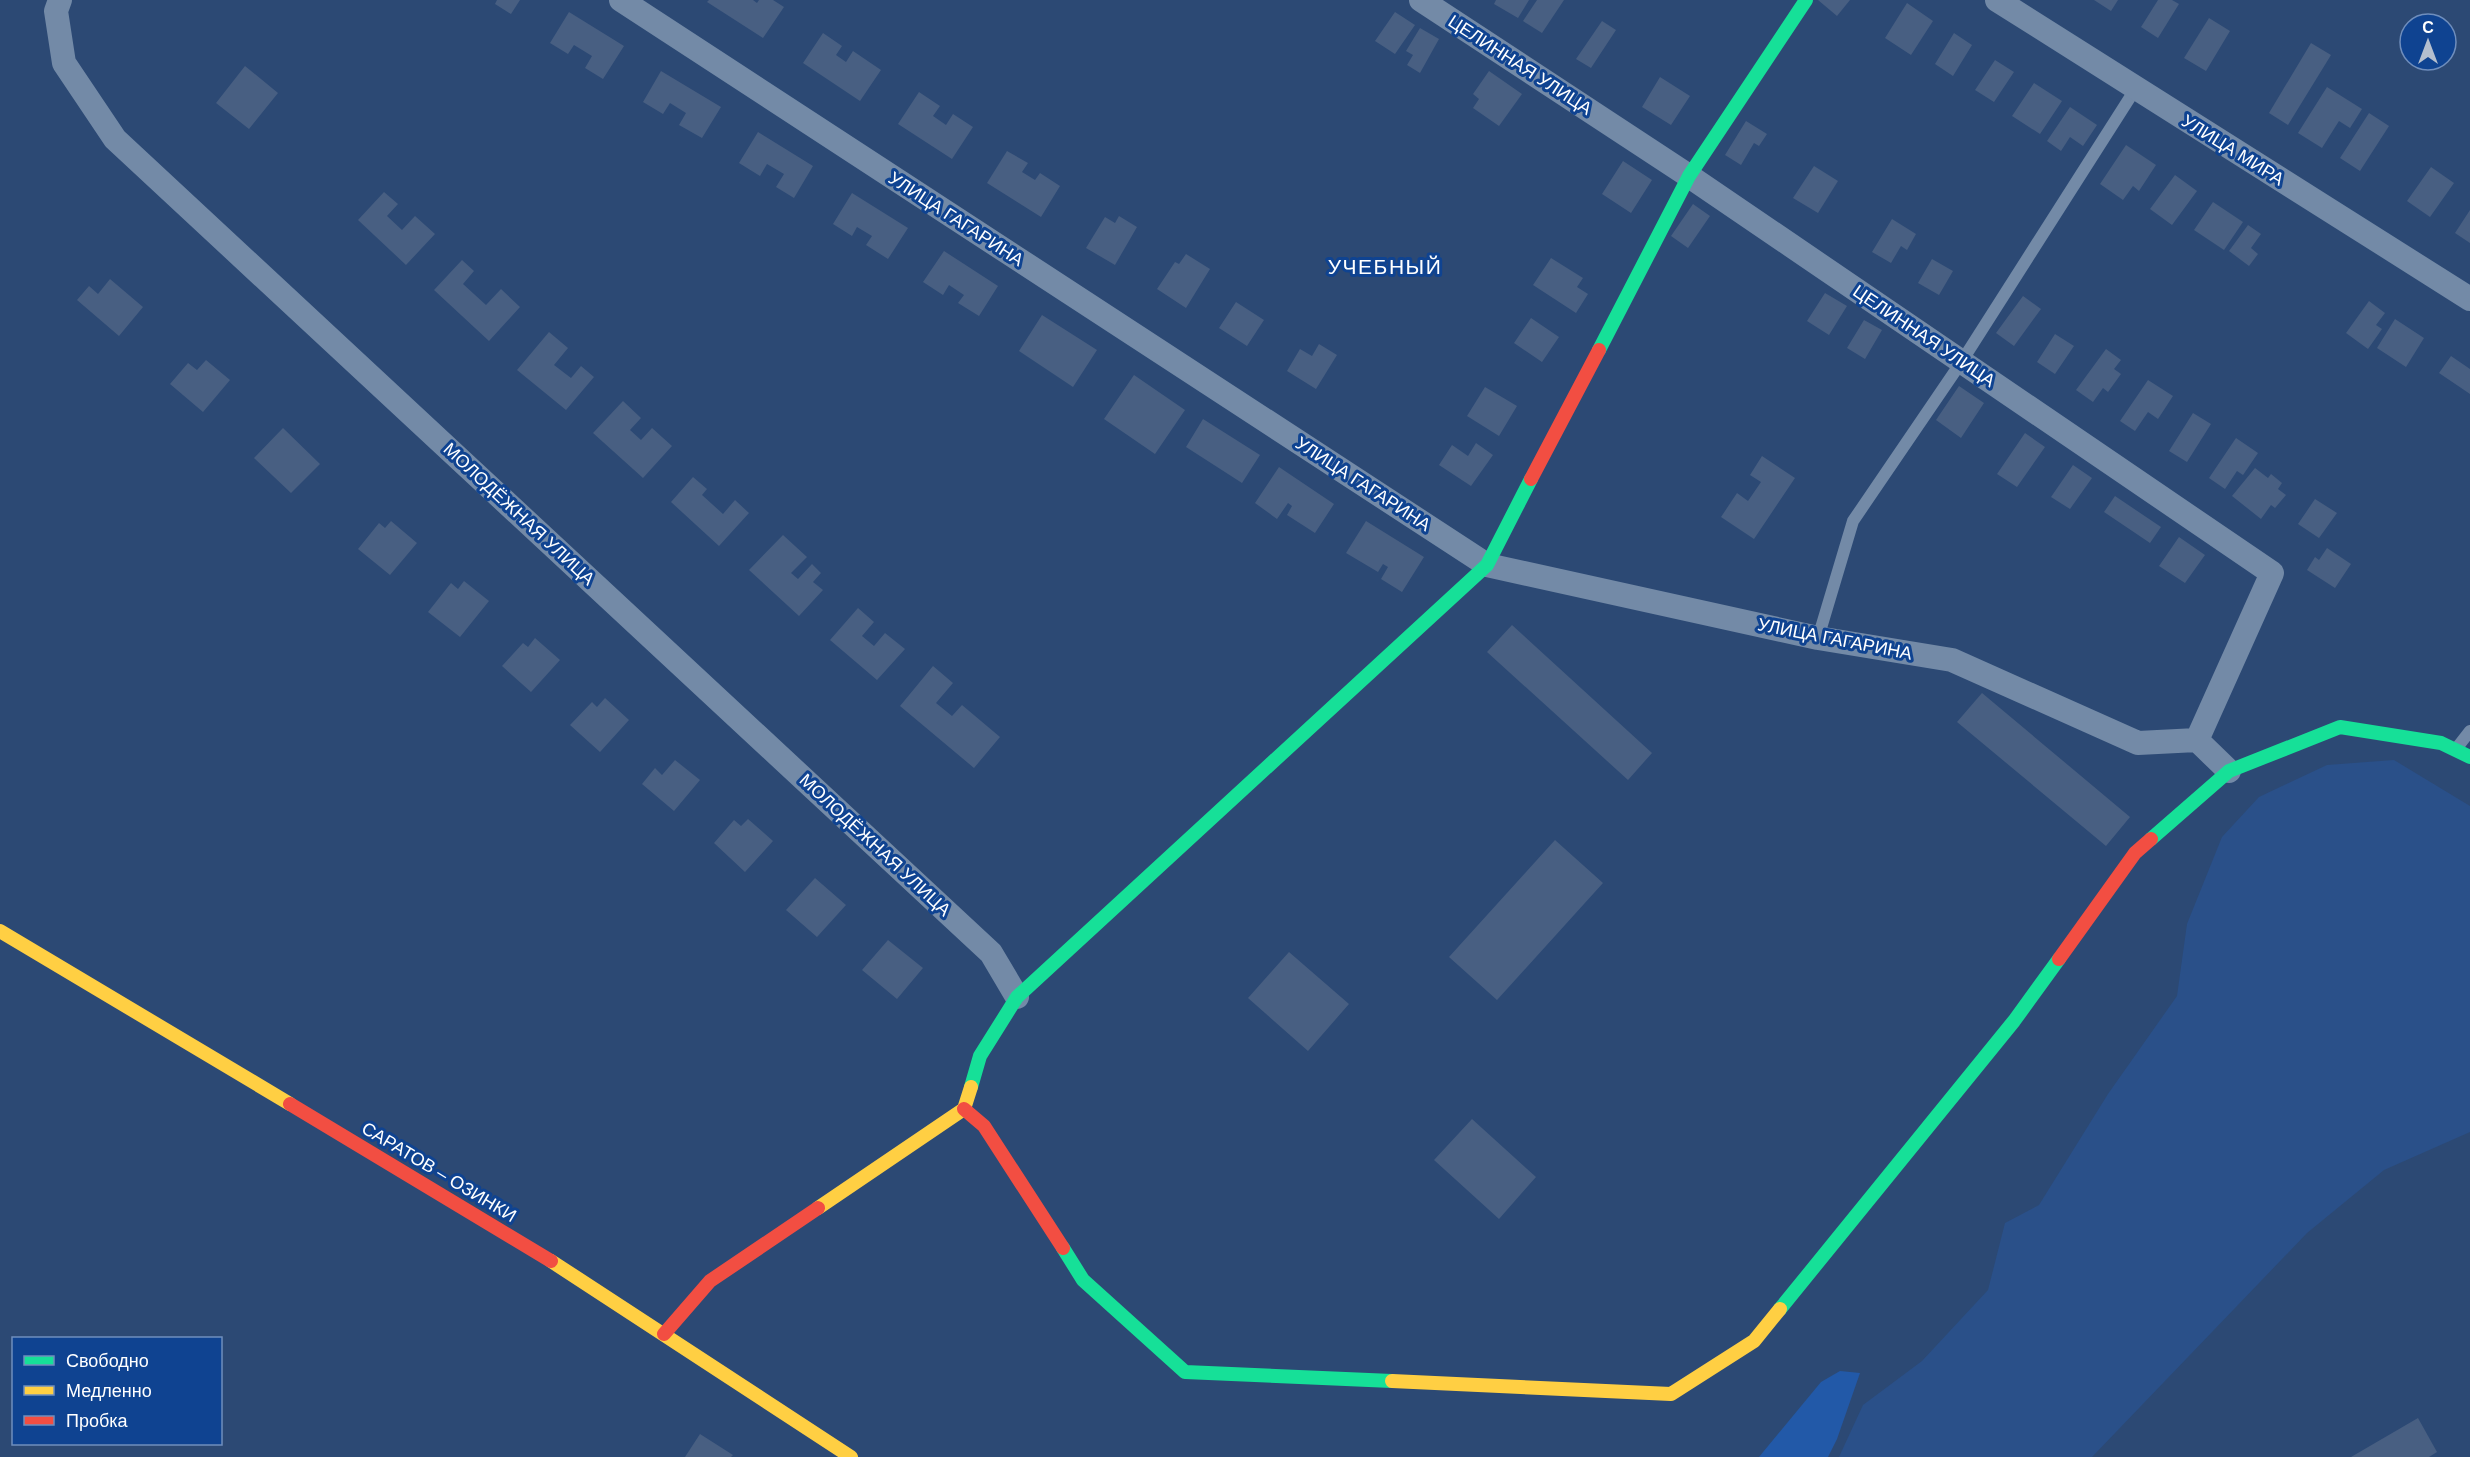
<svg xmlns="http://www.w3.org/2000/svg" width="2470" height="1457" font-family="Helvetica,sans-serif">
  <style>
    .green { fill: #2259a8 }
    .water { fill: #2a5089 }
    .building { fill: #485f82 }
    .lines { fill: none; stroke-linecap: round; stroke-linejoin: round }
    .lane { stroke: #738aa7; stroke-width: 12 }
    .street { stroke: #738aa7; stroke-width: 24 }
    .fast { stroke: #16e098; stroke-width: 14 }
    .slow { stroke: #ffcf43; stroke-width: 14 }
    .jam { stroke: #f24e42; stroke-width: 14 }
    .labels { text-anchor: middle; stroke-width: 6; stroke-linejoin: round; paint-order: stroke }
    .street-label { font-size: 18px; fill: #fff; stroke: #0f4391 }
    .quarter-label { font-size: 21px; letter-spacing: 1.5px; fill: #fff; stroke: #0f4391 }
  </style>
  <rect width="100%" height="100%" fill="#2c4974"/>
  <path class="green" d="M1840,1371l20,2 -23,66 -9,18h-69l62,-75z"/>
  <path class="water" d="M2394,760l76,46v326l-86,38 -77,63 -215,224h-253l24,-52 59,-44 66,-71 17,-67 34,-18 69,-111 69,-98 10,-72 35,-87 37,-40 68,-32z"/>
  <path class="building" d="M497,0h23l-9,14 -16,-10z
    M709,0h44l4,3 2,-3h14l11,7 -21,31 -56,-36z
    M1496,0h33l-11,18 -24,-14z
    M1537,0h27l-22,33 -19,-12z
    M1818,0h32l-13,16z
    M2094,0h24l-7,11z
    M2158,0h14l7,4 -21,34 -17,-11z
    M1907,3l26,18 -22,34 -26,-17z
    M569,12l55,34 -21,33 -18,-11 7,-12 -18,-11 -6,9 -18,-11z
    M1395,12l20,13 -20,29 -20,-13z
    M2209,18l21,13 -24,40 -22,-13z
    M1602,21l14,9 -25,38 -15,-9z
    M1420,28l19,11 -19,34 -13,-8 6,-10 -7,-4z
    M823,33l19,13 -6,9 10,7 7,-11 28,19 -21,31 -57,-38z
    M1954,33l18,12 -19,31 -18,-12z
    M2311,43l20,12 -43,70 -19,-12z
    M1995,60l19,12 -20,30 -19,-12z
    M245,66l33,27 -29,36 -33,-26z
    M661,71l60,36 -19,31 -23,-13 7,-12 -16,-10 -7,11 -20,-12z
    M1489,71l33,23 -23,32 -26,-18 6,-9 -6,-5z
    M1660,77l30,19 -19,29 -29,-18z
    M2034,83l28,18 -22,33 -28,-18z
    M2327,87l35,22 -12,19 -11,-7 -17,27 -24,-15z
    M919,92l21,14 -7,10 13,9 7,-11 20,13 -21,32 -54,-35z
    M2070,107l27,18 -14,21 -13,-9 -9,14 -14,-10z
    M2369,113l20,13 -29,45 -20,-13z
    M1746,121l21,13 -8,12 -5,-3 -13,22 -16,-10z
    M758,132l55,34 -19,32 -18,-11 8,-13 -17,-10 -7,12 -21,-13z
    M2126,145l30,20 -17,26 -6,-5 -10,14 -23,-16z
    M1007,151l21,12 -6,9 13,8 5,-7 20,13 -19,31 -54,-34z
    M1623,161l29,19 -21,33 -29,-19z
    M1814,166l24,15 -20,32 -25,-15z
    M2431,167l23,16 -24,34 -23,-16z
    M2175,175l22,16 -25,34 -22,-16z
    M384,192l14,12 -11,12 15,14 13,-14 20,18 -29,31 -48,-45z
    M852,193l56,35 -20,31 -22,-14 6,-9 -15,-9 -5,9 -19,-12z
    M2213,202l30,20 -19,28 -30,-20z
    M1693,204l17,12 -22,32 -17,-12z
    M2470,210v33l-15,-10z
    M1119,216l18,11 -22,38 -29,-17 19,-31 10,6z
    M1892,219l24,15 -9,16 -6,-4 -10,17 -19,-11z
    M2248,225l13,9 -10,14 7,6 -9,12 -20,-15z
    M944,251l54,35 -19,30 -21,-13 6,-8 -15,-10 -6,10 -20,-13z
    M1186,254l24,15 -24,39 -29,-19 18,-27 4,2z
    M1551,258l32,20 -6,9 11,7 -12,19 -43,-28z
    M1932,259l21,12 -14,24 -21,-12z
    M462,260l12,11 -11,13 23,21 15,-16 19,18 -31,34 -55,-51z
    M110,279l33,28 -24,29 -42,-36 12,-14 9,8z
    M1825,293l22,13 -18,29 -22,-14z
    M2023,296l18,13 -27,37 -18,-13z
    M2369,301l16,12 -9,12 6,4 -14,20 -22,-16z
    M1236,302l28,18 -17,26 -28,-18z
    M1042,315l55,35 -24,37 -54,-36z
    M1531,318l28,19 -17,25 -28,-19z
    M2395,319l29,19 -18,29 -29,-19z
    M1864,320l18,10 -17,29 -18,-11z
    M549,332l19,16 -14,17 17,13 10,-12 13,11 -28,33 -49,-40z
    M2055,334l19,12 -19,28 -18,-12z
    M1319,344l18,11 -21,34 -29,-18 13,-22 12,7z
    M2106,349l15,11 -7,9 7,5 -13,18 -5,-4 -10,14 -17,-12z
    M2451,356l19,13v25l-31,-21z
    M206,360l24,20 -27,32 -33,-28 18,-21 9,7z
    M1134,375l51,35 -30,44 -51,-35z
    M2148,380l25,16 -15,23 -10,-7 -13,19 -15,-10z
    M1959,386l25,17 -23,35 -25,-18z
    M1485,387l32,19 -18,30 -32,-20z
    M623,401l18,17 -11,12 11,10 11,-12 20,18 -29,32 -50,-45z
    M2193,413l18,11 -24,38 -18,-11z
    M1203,419l57,36 -18,28 -56,-36z
    M283,428l37,36 -29,29 -37,-35z
    M2025,433l20,14 -28,40 -20,-13z
    M2236,438l22,15 -15,22 -6,-4 -12,18 -16,-11z
    M1476,443l17,12 -22,31 -32,-21 13,-20 16,11z
    M1762,456l33,22 -41,61 -33,-22 16,-24 11,8 13,-19 -11,-7z
    M2073,465l19,13 -22,31 -19,-12z
    M1279,467l55,37 -19,29 -28,-18 5,-9 -4,-3 -11,16 -22,-16z
    M2255,468l13,10 3,-4 11,9 -4,6 8,6 -11,13 -4,-3 -10,14 -29,-23z
    M693,477l14,12 -5,6 21,19 12,-14 14,13 -30,33 -48,-44z
    M2115,496l46,31 -11,16 -46,-31z
    M2315,499l22,14 -18,25 -21,-14z
    M391,521l26,22 -27,32 -32,-26 21,-26 6,5z
    M1366,521l58,36 -22,35 -21,-13 7,-12 -5,-3 -5,8 -32,-19z
    M783,535l24,22 -16,16 7,6 14,-15 9,9 -8,9 10,8 -24,26 -50,-46z
    M2179,537l26,18 -20,28 -26,-17z
    M2327,548l24,16 -16,24 -28,-18 8,-13 4,3z
    M464,581l25,20 -29,36 -32,-25 23,-29 7,6z
    M858,608l16,14 -12,14 12,10 11,-13 20,16 -28,31 -47,-40z
    M1512,625l140,128 -24,27 -141,-128z
    M535,638l25,22 -29,32 -29,-26 21,-23 5,4z
    M933,666l20,17 -17,20 16,13 10,-11 38,32 -26,31 -74,-62z
    M1982,693l148,124 -24,29 -149,-124z
    M605,698l24,22 -29,32 -30,-27 22,-23 5,5z
    M675,760l25,20 -26,31 -32,-27 13,-16 7,7z
    M748,819l25,22 -28,31 -31,-29 20,-23 7,6z
    M1555,840l48,43 -106,117 -48,-43z
    M815,878l31,27 -29,32 -31,-27z
    M888,940l35,28 -26,31 -35,-29z
    M1289,952l60,52 -41,47 -60,-53z
    M1472,1119l64,58 -37,42 -65,-59z
    M2418,1418l19,34 -8,5h-78z
    M700,1434l33,21 -2,2h-46z"/>
  <g class="lines">
    <path class="lane" d="M1818,638l35,-117 109,-160 174,-273
      M2456,749l14,-18"/>
    <path class="street" d="M60,0l-4,11 8,52 51,76 876,814 26,44
      M621,0l866,565 331,73 134,22 186,83 59,-3
      M1421,0l268,176 583,397 -75,167
      M1997,0l473,299
      M2197,740l32,31"/>
    <path class="fast" d="M1599,350l90,-174 117,-176
      M2151,839l78,-68 111,-44 101,16 29,14
      M971,1087l9,-31 37,-59 470,-432 44,-86
      M1063,1248l20,32 102,92 207,9
      M1780,1309l234,-288 45,-62"/>
    <path class="slow" d="M0,931l290,173
      M818,1208l146,-99 7,-22
      M551,1261l300,196
      M1392,1381l279,13 83,-53 26,-32"/>
    <path class="jam" d="M1531,479l68,-129
      M2059,959l76,-106 16,-14
      M290,1104l261,157
      M964,1109l20,17 79,122
      M664,1334l46,-53 108,-73"/>
  </g>
  <g class="labels">
    <g class="street-label">
      <text transform="translate(1520 65) rotate(33)" y="6">ЦЕЛИННАЯ УЛИЦА</text>
      <text transform="translate(2233 150) rotate(32)" y="6">УЛИЦА МИРА</text>
      <text transform="translate(956 219) rotate(33)" y="6">УЛИЦА ГАГАРИНА</text>
      <text transform="translate(1924 336) rotate(34)" y="6">ЦЕЛИННАЯ УЛИЦА</text>
      <text transform="translate(1363 484) rotate(33)" y="6">УЛИЦА ГАГАРИНА</text>
      <text transform="translate(519 514) rotate(43)" y="6">МОЛОДЁЖНАЯ УЛИЦА</text>
      <text transform="translate(1835 639) rotate(11)" y="6">УЛИЦА ГАГАРИНА</text>
      <text transform="translate(875 845) rotate(43)" y="6">МОЛОДЁЖНАЯ УЛИЦА</text>
      <text transform="translate(439 1172) rotate(31)" y="6">САРАТОВ – ОЗИНКИ</text>
    </g>
    <g class="quarter-label">
      <text x="1385" y="274">УЧЕБНЫЙ</text>
    </g>
  </g>
  <rect x="12" y="1337" width="210" height="108" fill="#0f4391" stroke="#6f8ebd" stroke-width="1.5"/>
  <rect x="24" y="1356" width="30" height="9" fill="#16e098" stroke="#6f8ebd" stroke-width="1.5"/>
  <text x="66" y="1367" font-size="18" fill="#ffffff">Свободно</text>
  <rect x="24" y="1386" width="30" height="9" fill="#ffcf43" stroke="#6f8ebd" stroke-width="1.5"/>
  <text x="66" y="1397" font-size="18" fill="#ffffff">Медленно</text>
  <rect x="24" y="1416" width="30" height="9" fill="#f24e42" stroke="#6f8ebd" stroke-width="1.5"/>
  <text x="66" y="1427" font-size="18" fill="#ffffff">Пробка</text>
  <g transform="translate(2428 42)"><circle r="28" fill="#0f4391" stroke="#6f8ebd" stroke-width="1.5"/>
  <path d="M0-4.5L10 22L0 15L-10 22Z" fill="#b5bfce"/>
  <text y="-9" font-size="16" font-weight="bold" text-anchor="middle" fill="#ffffff">С</text>
  </g>
</svg>
